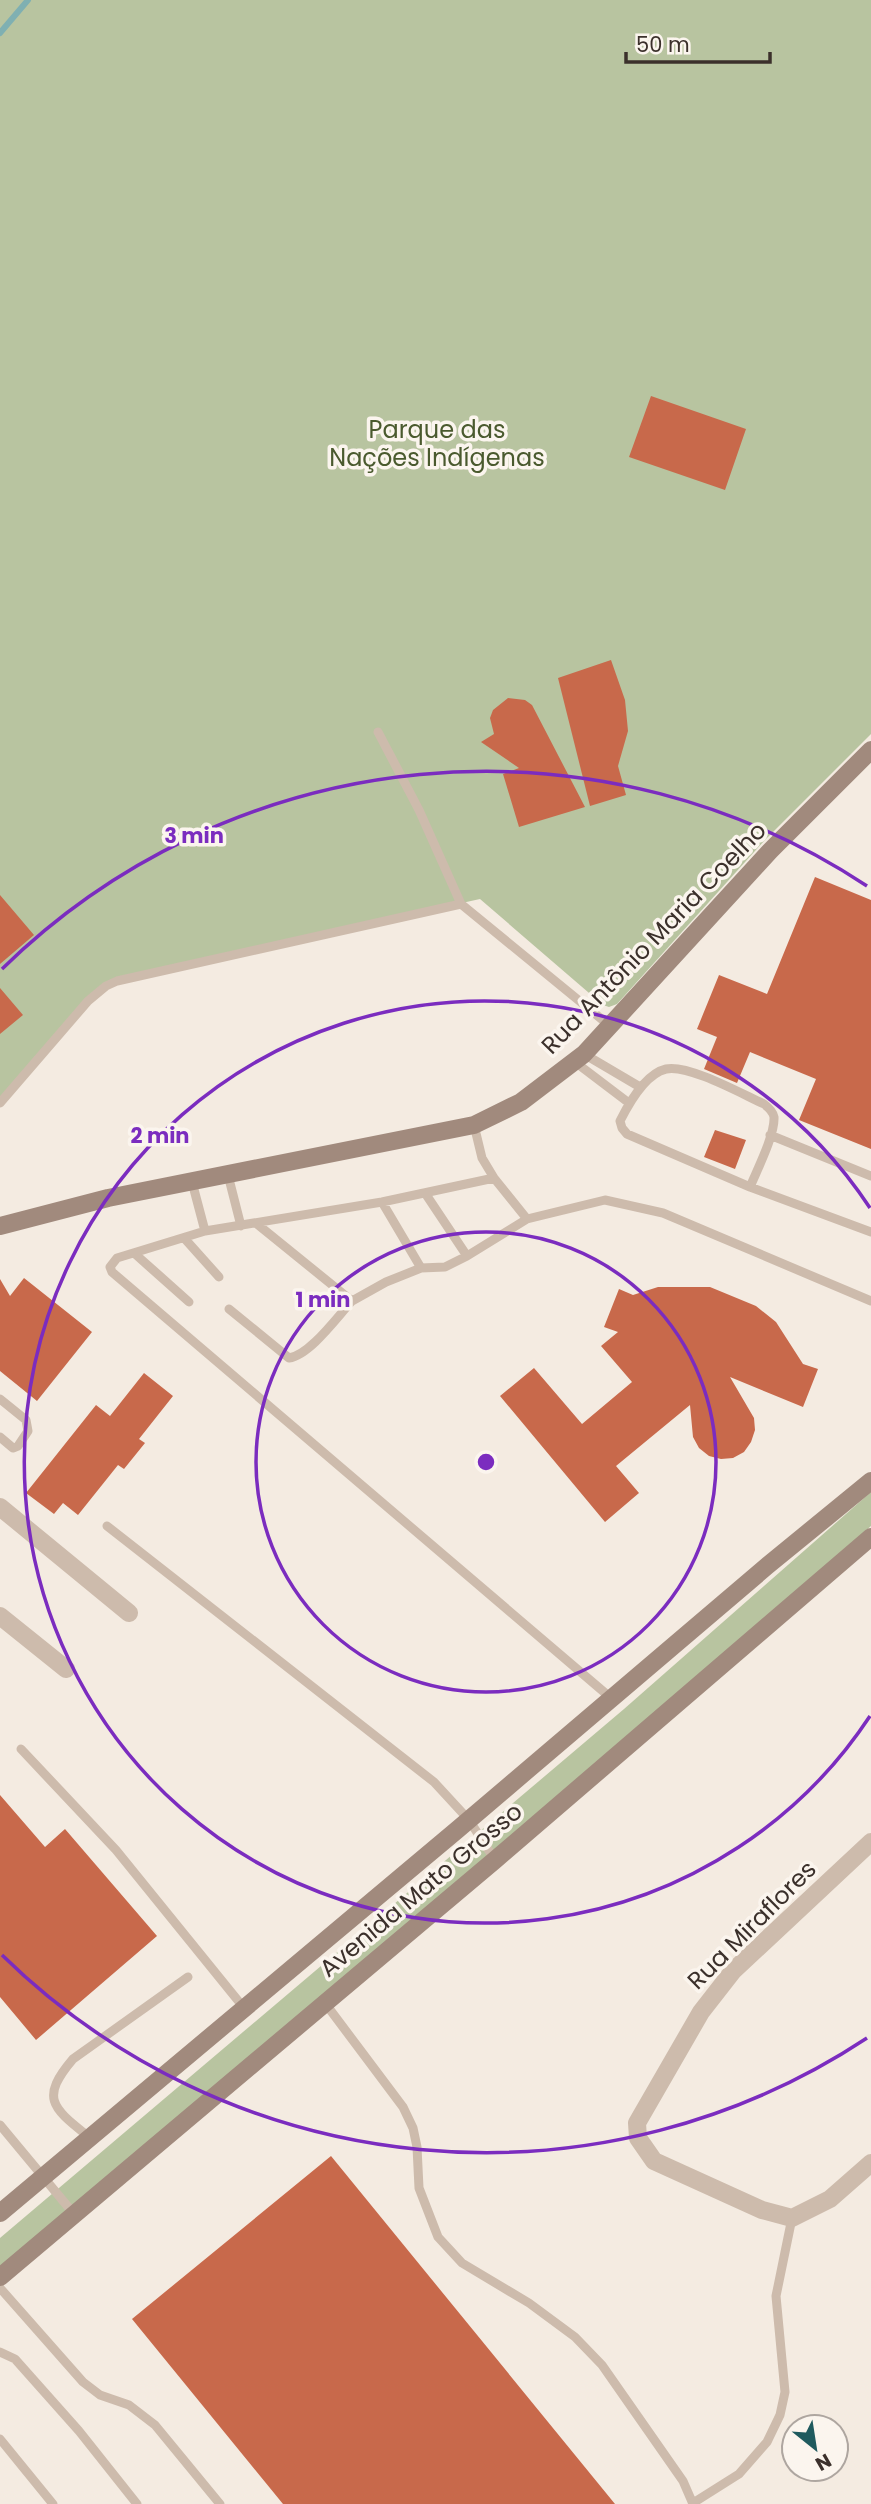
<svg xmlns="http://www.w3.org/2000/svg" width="871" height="2504" font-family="Poppins,sans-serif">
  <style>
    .green { fill: #b8c4a0 }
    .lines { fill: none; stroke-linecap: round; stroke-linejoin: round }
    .stream { stroke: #7fb0b2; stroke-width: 6 }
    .building { fill: #c8694b }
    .lane { stroke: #cdbbac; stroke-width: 9 }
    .street { stroke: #cdbbac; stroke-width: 18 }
    .secondary { stroke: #a18a7d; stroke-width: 18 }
    .ring { fill: none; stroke: #7b2cbf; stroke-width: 3.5 }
    .labels { text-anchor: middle; stroke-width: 7; stroke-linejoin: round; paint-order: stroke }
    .park-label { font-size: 24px; fill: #4a5a2e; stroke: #fbf5ee }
    .street-label { font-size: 24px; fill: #3b302b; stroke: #fbf5ee }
    .centre { fill: #7b2cbf; stroke: #fbf5ee; stroke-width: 3.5 }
    .ring-label { font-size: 21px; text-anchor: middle; font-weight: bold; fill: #7b2cbf; stroke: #fbf5ee; stroke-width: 7; stroke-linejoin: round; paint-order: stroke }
  </style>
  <rect width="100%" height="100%" fill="#f4ebe1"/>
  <path class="green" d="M0,0h871v734l-107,107 -147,163 -8,3 -6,-2 -123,-106 -363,80 -11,5 -106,116z
    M871,1492v34l-385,336 -486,411v-35l624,-529z"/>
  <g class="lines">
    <path class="stream" d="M0,33l28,-33"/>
  </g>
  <path class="building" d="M651,396l95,33 -21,61 -96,-33z
    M611,660l14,40 3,31 -10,35 8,29 -36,11 -32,-128z
    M508,698l17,2 7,5 53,102 -66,20 -16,-53 16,-6 -38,-26 13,-8 -4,-16 3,-8z
    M815,877l56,23v249l-72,-29 17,-41 -66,-27 -13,31 -33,-14 13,-32 -20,-8 22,-54 48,19z
    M0,895l34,40 -34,29z
    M0,988l23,27 -23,19z
    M715,1130l31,10 -11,29 -31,-12z
    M24,1278l68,54 -55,69 -37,-30v-92l10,17z
    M658,1287h52l46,19 20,16 27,42 15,5 -15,38 -73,-30 24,41 1,12 -4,12 -7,10 -11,6 -12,1 -12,-3 -10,-8 -6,-11 -3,-32 -74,61 23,27 -34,29 -105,-126 34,-28 48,56 50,-42 -31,-36 17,-14 -14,-5 15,-38 14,6z
    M144,1373l29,23 -34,43 6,4 -21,26 -6,-4 -40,50 -15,-12 -9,11 -28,-21 70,-88 14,11z
    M0,1795l45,52 20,-18 92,107 -121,104 -36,-43z
    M331,2156l284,348h-332l-151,-185z"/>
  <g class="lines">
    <path class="lane" d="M378,732l41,78 42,94 149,122
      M584,1054l56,33
      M575,1062l54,41
      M0,1103l88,-102 18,-15 11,-5 344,-77
      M474,1125l8,33 12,20 33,41 78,-19 58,13 208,88
      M770,1135l101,41
      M228,1175l13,51
      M494,1178l-112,24 -177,29 -88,27 -7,9 2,5 499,426
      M192,1182l13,49
      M750,1187c7,-17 25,-52 24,-70 -1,-6 -6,-10 -10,-13 -22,-10 -76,-40 -98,-35 -21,5 -37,34 -46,52l2,7 5,6 123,53 121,45
      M425,1193l42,63
      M382,1202l39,66
      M257,1224l95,77 34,-19 35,-14 24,-1 22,-11 60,-37
      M185,1239l34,38
      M134,1253l55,49
      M229,1309l60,49c21,-3 48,-41 63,-57
      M0,1399l26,21 2,11 -10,15 -5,2 -13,-11
      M107,1526l327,256 35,38 26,40
      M21,1749l95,101 128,158
      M325,2003l78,104 10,21 4,19 2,41 19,49 24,26 67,40 46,34 27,28 81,116 10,23
      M0,2125l74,89
      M89,2137c-36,-29 -50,-38 -16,-78l115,-82
      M0,2288l83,94 17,13 29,10 26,20 65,79
      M0,2352l15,7 64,72 58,73
      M0,2439l53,65
      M693,2503l46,-29 28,-32 13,-27 5,-23 -9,-96 16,-78"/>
    <path class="street" d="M0,1507l129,106
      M0,1616l66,53
      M871,1842l-138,129 -32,41 -64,111 1,15 16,23 108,49 30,8 38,-19 41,-36"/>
    <path class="secondary" d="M0,1226l108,-28 366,-73 47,-23 63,-48 186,-203 101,-101
      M0,2213l457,-383 310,-264 104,-85
      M0,2277l495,-417 376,-323"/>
  </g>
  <g class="ring">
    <circle cx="486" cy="1462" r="230"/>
    <path d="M870 1716A461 461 0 1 1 870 1208"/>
    <path d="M867 2038A691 691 0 0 1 2 1955M2 969A691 691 0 0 1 867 886"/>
  </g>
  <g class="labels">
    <g class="park-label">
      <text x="437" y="438">Parque das<tspan x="437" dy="28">Nações Indígenas</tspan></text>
    </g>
    <g class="street-label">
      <text transform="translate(654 938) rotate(-46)" y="8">Rua Antônio Maria Coelho</text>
      <text transform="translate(421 1890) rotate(-40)" y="8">Avenida Mato Grosso</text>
      <text transform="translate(752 1925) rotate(-45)" y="8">Rua Miraflores</text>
    </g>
  </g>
  <circle cx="486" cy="1462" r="10" class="centre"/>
  <g class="ring-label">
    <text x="194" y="843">3 min</text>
    <text x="160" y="1143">2 min</text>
    <text x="323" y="1307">1 min</text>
  </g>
  <g transform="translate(815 2448) rotate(150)"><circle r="33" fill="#fbf5ee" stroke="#aea6a0" stroke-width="2"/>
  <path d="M0-5L12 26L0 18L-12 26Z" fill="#1f5a5e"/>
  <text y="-10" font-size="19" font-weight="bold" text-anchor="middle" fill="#3b302b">N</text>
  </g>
  <path d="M626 52v10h144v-10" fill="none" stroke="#3b302b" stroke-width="3.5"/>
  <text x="636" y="52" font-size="21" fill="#3b302b" stroke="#fbf5ee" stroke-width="5" paint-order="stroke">50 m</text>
</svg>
